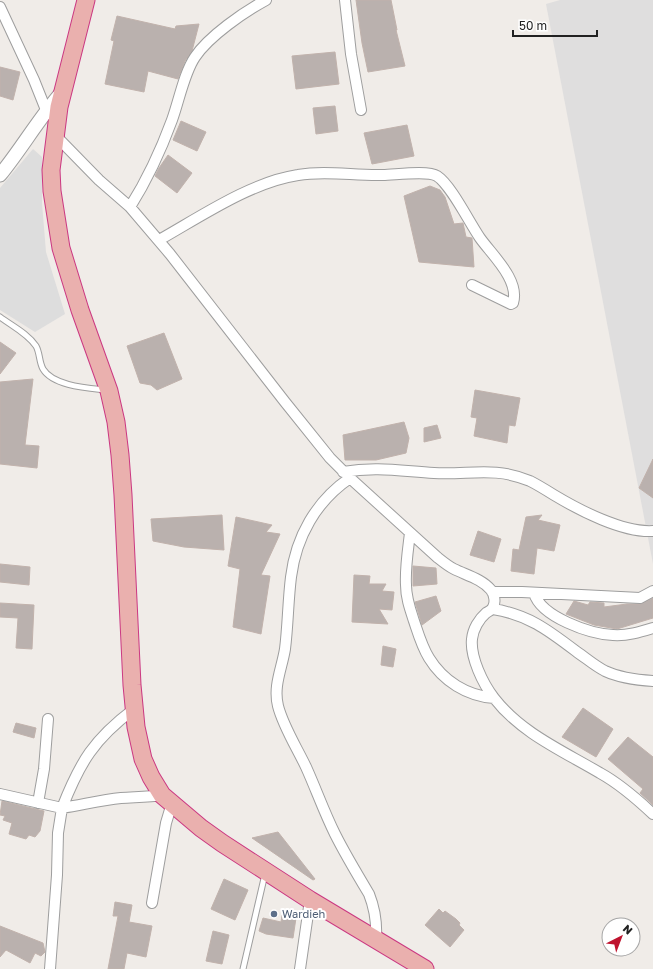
<svg xmlns="http://www.w3.org/2000/svg" width="653" height="969" font-family="'Golos Text',sans-serif">
  <style>
    .residential { fill: #dfdede }
    .parking { fill: #ddd }
    .building { fill: #bab1ae; stroke: #c1b2ac }
    .lines { fill: none; stroke-linecap: round; stroke-linejoin: round }
    .service-casing { stroke: #9e9e9e; stroke-width: 7 }
    .minor-casing { stroke: #9e9e9e; stroke-width: 12 }
    .tertiary-casing { stroke: #9e9e9e; stroke-width: 15 }
    .trunk-casing { stroke: #cb3882; stroke-width: 19 }
    .service { stroke: #fff; stroke-width: 5 }
    .minor { stroke: #fff; stroke-width: 10 }
    .tertiary { stroke: #fff; stroke-width: 13 }
    .trunk { stroke: #eab0ae; stroke-width: 17 }
    .service-dot { fill: #5c6f8a; stroke: #fff; stroke-width: 1.5 }
    .labels { text-anchor: middle; stroke-width: 4; stroke-linejoin: round; paint-order: stroke }
    .service-label { font-size: 11px; fill: #4e5e75; stroke: #fff; text-anchor: start }
  </style>
  <rect width="100%" height="100%" fill="#f0ece8"/>
  <path class="residential" d="M560,0h93v564l-107,-560z"/>
  <path class="parking" d="M33,149l9,8v46l4,49 19,62 -30,18 -35,-22v-122z"/>
  <path class="building" d="M356,0h35l6,30h-1l9,36 -37,6 -6,-29z
    M117,16l58,13 1,-3 23,-2 -7,27 -7,10 -7,18 -30,-8 -4,21 -39,-8 9,-43 -3,-1z
    M335,52l4,32 -43,5 -4,-33z
    M0,67l20,5 -7,28 -13,-4z
    M335,106l3,25 -22,3 -3,-26z
    M181,121l25,11 -9,19 -24,-11z
    M407,125l7,31 -42,8 -8,-31z
    M168,155l24,18 -15,20 -22,-17 4,-8z
    M430,186l10,4 5,7 9,27 9,-1 3,14 6,1 2,29 -55,-5 -15,-66z
    M164,333l18,46 -25,11 -6,-5 -11,-2 -13,-37z
    M0,342l16,11 -16,21z
    M33,379l-8,66 14,1 -2,22 -37,-4v-82z
    M475,390l45,8 -5,28 -6,-1 -2,18 -33,-7 3,-18 -6,-1z
    M404,422l5,16 -3,15 -30,7h-31l-2,-25z
    M437,425l4,13 -17,4v-14z
    M653,459v39l-14,-10z
    M222,515l2,35 -40,-3 -31,-6 -2,-22z
    M542,515l-4,5 22,5 -6,26 -17,-3 -3,26 -23,-3 2,-22 6,1 7,-33z
    M236,517l36,8 -6,7 14,2 -19,41 9,1 -9,58 -28,-7 7,-58 -12,-3z
    M478,531l23,8 -7,23 -24,-7z
    M0,564l30,3 -1,18 -29,-3z
    M413,566l23,2 1,16 -24,2z
    M354,575l16,1 -1,8h17l-4,7 12,1 -2,18 -13,-1 9,15 -36,-2z
    M436,596l5,15 -19,14 -7,-23z
    M653,598v20l-36,11 -23,-4 -28,-11 8,-13 14,4 2,-3 14,1v4l23,-3h13z
    M0,603l34,2 -2,44 -16,-1 2,-30 -18,-1z
    M383,646l13,3 -3,18 -12,-2z
    M583,708l30,21 -17,28 -34,-20z
    M16,723l20,5 -2,10 -21,-6z
    M628,737l25,20v48l-13,-12 3,-4 -35,-30z
    M2,801l42,10 -4,20 -5,6 -6,-2 -3,4 -17,-5 3,-11 -9,-3 2,-4 -5,-1z
    M278,832l37,47 -2,1 -61,-42z
    M224,879l24,11 -13,30 -24,-11z
    M115,902l17,3 -3,17 23,4 -6,31 -19,-4 -3,16h-16l10,-53h-5z
    M439,909l4,4 2,-2 11,8 4,4 -1,2 5,5 -14,17 -25,-22z
    M282,915l14,3 -3,20 -27,-4 -7,-3 4,-13 18,4z
    M0,926l43,17 2,9 -4,4 -6,-3 -5,10 -24,-13 -6,7z
    M213,931l16,4 -7,29 -16,-3z"/>
  <g class="lines">
    <defs>
      <path id="service" d="M0,317c12,9 27,16 36,29 4,7 3,16 7,23 10,17 45,19 63,21
        M243,969l22,-95"/>
      <path id="minor" d="M345,0l6,54 10,56
        M0,7l34,73 12,30
        M55,135l44,45 31,27 40,47 115,148 45,56 20,20 87,79c5,4 11,9 17,12 12,6 28,10 37,21 3,4 5,12 2,17 -1,3 -4,4 -7,6 -7,6 -13,16 -14,26 -2,18 11,45 22,59 27,35 69,53 106,75 20,11 37,26 53,41
        M130,207c17,-27 31,-57 42,-87 7,-19 12,-47 23,-63 14,-21 49,-45 71,-57
        M159,240c41,-23 92,-58 139,-65 28,-5 57,1 85,0 11,0 45,-5 54,1 14,9 32,46 43,62 12,17 40,42 33,65l-2,1 -39,-19
        M343,472c33,-6 58,-1 91,1 36,2 60,-7 96,8 8,4 16,9 24,14 25,15 69,38 99,36
        M350,478c-34,23 -54,59 -59,99 -3,24 -3,48 -6,72 -3,19 -12,37 -7,57 5,20 19,42 28,61 10,22 18,45 29,67 10,20 22,40 34,60 6,15 8,30 7,46
        M410,533c-2,17 -5,35 -4,52 0,13 4,24 8,36 4,12 8,26 15,37 14,23 38,38 65,40
        M492,592h30l118,6 13,-7
        M534,593c7,24 56,41 79,42 14,1 27,-3 40,-7
        M493,609c36,6 55,21 84,43 9,6 18,14 28,19 15,7 32,9 48,10
        M0,794l62,14c18,-46 32,-69 72,-99
        M38,803l6,-34 4,-50
        M152,903l14,-80 6,-20
        M50,969l7,-94 1,-42 4,-25c20,-3 39,-8 59,-10 14,-1 28,-1 41,-3
        M300,969l10,-69"/>
      <path id="tertiary" d="M0,175c22,-27 39,-57 62,-83"/>
      <path id="trunk" d="M86,0l-27,107 -8,63 1,21 9,57 19,62 29,81 7,31 4,33 3,40 9,190 4,42 7,32 8,18 11,18 39,33 21,15 88,57 115,69"/>
    </defs>
    <use href="#service" class="service-casing"/>
    <use href="#minor" class="minor-casing"/>
    <use href="#tertiary" class="tertiary-casing"/>
    <use href="#trunk" class="trunk-casing"/>
    <use href="#service" class="service"/>
    <use href="#minor" class="minor"/>
    <use href="#tertiary" class="tertiary"/>
    <use href="#trunk" class="trunk"/>
  </g>
  <circle class="service-dot" cx="274" cy="914" r="4"/>
  <g class="labels">
    <g class="service-label">
      <text x="282" y="918">Wardieh</text>
    </g>
  </g>
  <g transform="translate(621 937) rotate(42)"><circle r="19" fill="#ffffff" stroke="#a6a6a6"/>
  <path d="M0-3L7 15L0 10L-7 15Z" fill="#bf132e"/>
  <text y="-6" font-size="11" font-weight="bold" text-anchor="middle" fill="#212121">N</text>
  </g>
  <path d="M513 30v6h84v-6" fill="none" stroke="#212121" stroke-width="2"/>
  <text x="519" y="30" font-size="12" fill="#212121" stroke="#ffffff" stroke-width="3" paint-order="stroke">50 m</text>
</svg>
